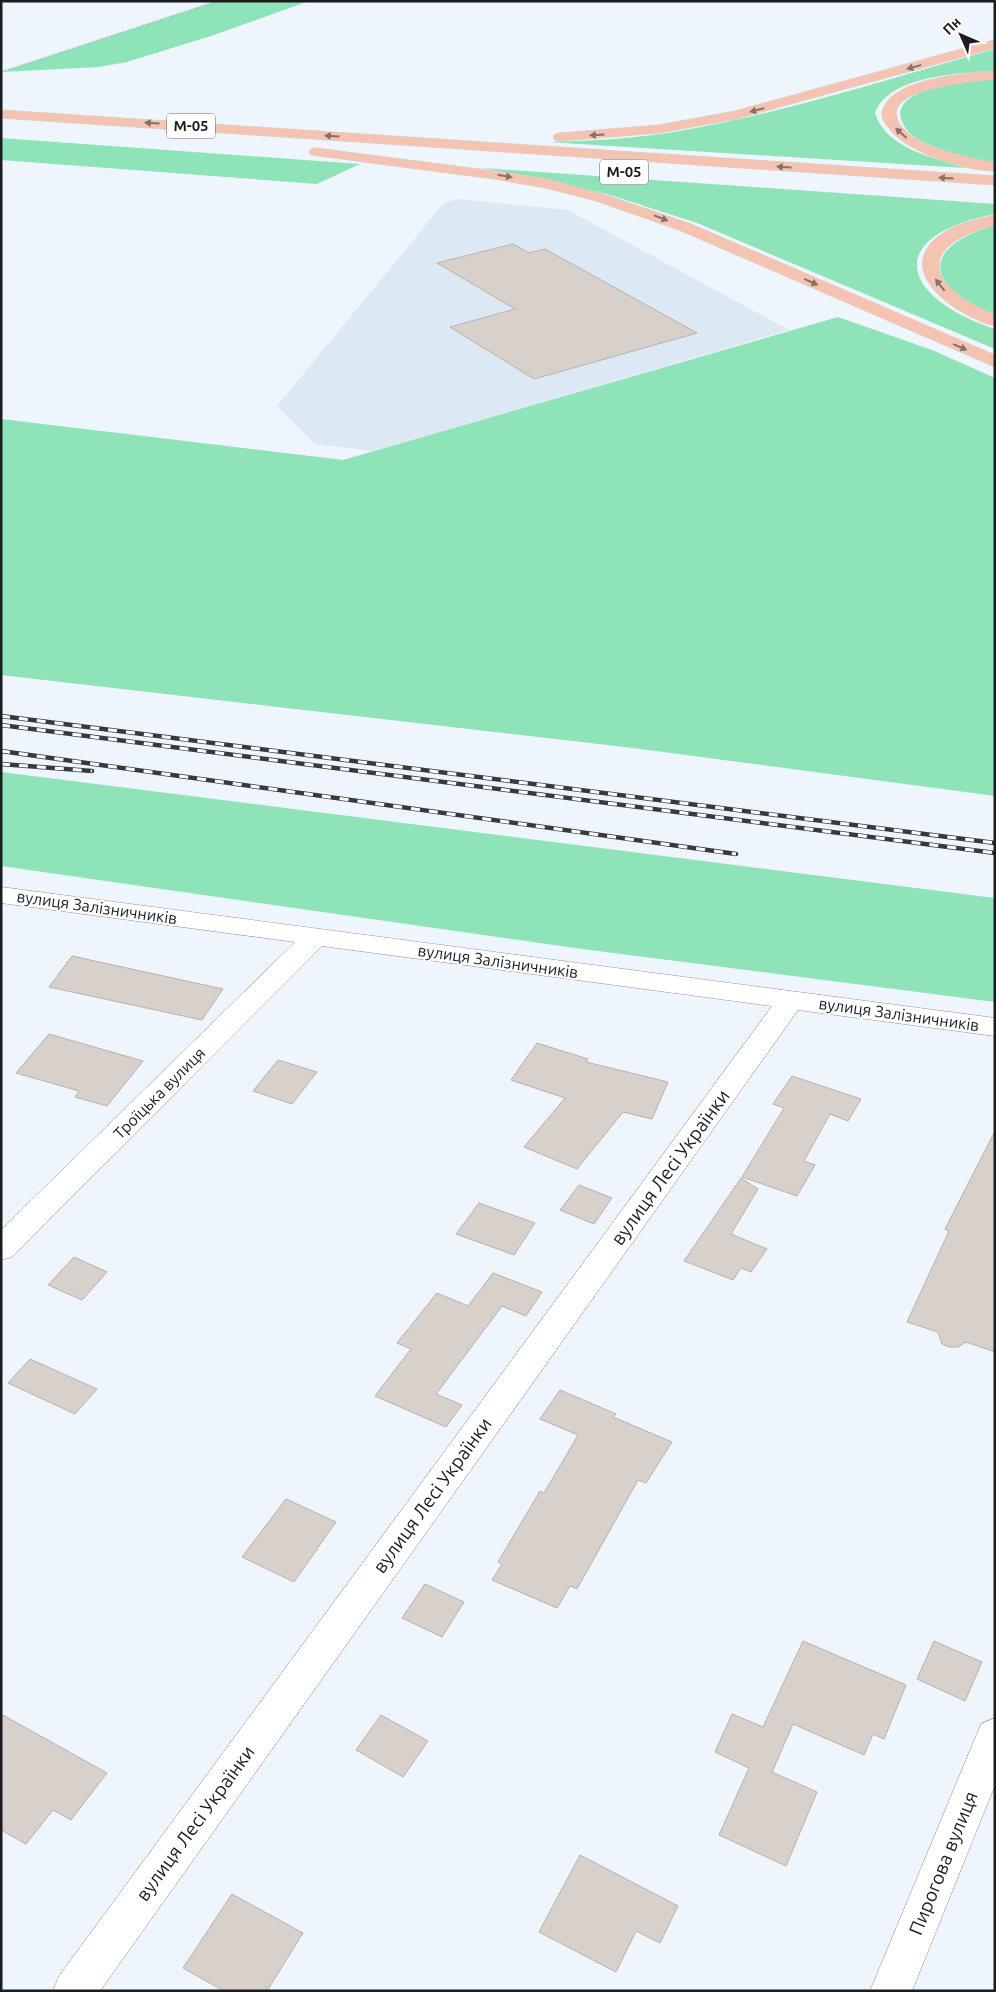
<svg xmlns="http://www.w3.org/2000/svg" width="996" height="1992" font-family="Ubuntu,sans-serif">
  <style>
    .built { fill: #dde8f5 }
    .green { fill: #8ee3b9 }
    .building { fill: #d8d0cb; stroke: #b8b0ab }
    .lines { fill: none; stroke-linecap: round; stroke-linejoin: round }
    .minor-casing { stroke: #8c9197; stroke-width: 1 }
    .highway-casing { stroke: #d1d2d2; stroke-width: 1 }
    .path { stroke: #a3a7ad; stroke-width: 2; stroke-dasharray: 0.5 2; stroke-linecap: butt }
    .minor { fill: #fff; fill-rule: evenodd }
    .highway { fill: #f4c3b2; fill-rule: evenodd }
    .rail-casing { stroke: #373a3d; stroke-width: 4.5 }
    .rail { stroke: #fff; stroke-width: 3; stroke-dasharray: 9; stroke-linecap: butt }
    .oneway { fill: #877068 }
    .labels { text-anchor: middle; stroke-width: 4; stroke-linejoin: round; paint-order: stroke }
    .shield { fill: #fff; stroke: #5f6062; stroke-width: 1 }
    .shield-label { font-size: 15px; font-weight: bold; fill: #1a1c1f }
    .street-label { font-size: 16px; fill: #1a1c1f; stroke: #fff }
    .near-street-label { font-size: 19px; fill: #1a1c1f; stroke: #fff }
  </style>
  <rect width="100%" height="100%" fill="#eff5fc"/>
  <path class="built" d="M458,199l110,11 221,120 -416,121 -58,-7 -38,-38 167,-203z"/>
  <path class="green" d="M217,1h92l-95,34 -87,27 -28,5 -98,5z
    M995,49v22c-34,2 -106,4 -120,42 11,36 58,44 90,55l-418,-26c40,-1 81,-3 121,-9 111,-18 219,-54 327,-84z
    M995,78v85c-25,-5 -51,-10 -74,-22 -9,-5 -17,-12 -20,-22 -9,-33 74,-39 94,-41z
    M1,138l359,26 -43,20 -316,-24z
    M483,168l512,36v10c-112,22 -96,83 0,115v20l-298,-126 -90,-29z
    M995,225v91c-15,-7 -32,-14 -43,-26 -34,-36 14,-56 43,-65z
    M838,317l94,33 63,28v418l-362,-48 -632,-73v-256l342,41z
    M1,772l994,126v104l-413,-53 -581,-83z"/>
  <path class="building" d="M513,244l16,9 16,-4 152,84 -163,46 -84,-52 65,-18 -78,-46z
    M72,956l151,33 -21,31 -153,-33z
    M49,1034l94,27 -36,45 -32,-9 4,-6 -63,-18z
    M537,1043l51,16 -2,3 82,20 -16,37 -29,-7 -46,57 -53,-22 41,-49 -54,-18z
    M278,1060l39,12 -25,32 -39,-13z
    M792,1076l69,23 -13,22 -18,-7 -26,47 11,4 -18,31 -55,-19 42,-69 -11,-4z
    M995,1131v221l-29,-10 -8,5h-9l-7,-3 -4,-12 -31,-10 42,-91 -4,-2z
    M741,1178l17,11 -27,45 36,15 -16,23 -10,-4 -8,12 -49,-19z
    M579,1185l33,13 -18,26 -34,-14z
    M479,1203l56,20 -21,32 -58,-21z
    M74,1257l33,15 -25,28 -34,-15z
    M493,1273l49,19 -16,24 -24,-10 -66,88 26,11 -16,22 -71,-31 36,-47 -14,-6 40,-50 31,13z
    M30,1359l67,30 -22,25 -67,-31z
    M560,1390l56,24 -3,3 59,25 -26,41 -8,-3 -61,109 -7,-3 -13,22 -65,-28 10,-16 -4,-2 42,-71 4,2 34,-58 -38,-16z
    M286,1499l50,23 -42,60 -52,-25z
    M425,1584l39,18 -22,35 -40,-19z
    M803,1641l103,44 -22,54 -11,-5 -9,21 -71,-31 -21,48 45,20 -31,74 -67,-31 30,-67 -34,-16 17,-38 31,13z
    M934,1641l48,21 -17,39 -48,-22z
    M1,1714l106,59 -36,47 -18,-10 -27,34 -25,-14z
    M381,1715l47,26 -25,36 -47,-27z
    M580,1855l98,51 -18,37 -24,-12 -20,41 -77,-40z
    M232,1894l71,39 -36,58h-43l-41,-23z"/>
  <g class="lines">
    <defs>
      <path id="minor" d="M1,887l994,131v18l-197,-26 -698,981h-47l6,-15 713,-970 -450,-60 -310,311 -11,3v-30l294,-288 -294,-39z
        M995,1718v67l-83,206h-42l111,-267z"/>
      <path id="highway" d="M995,40v8l-259,71 -77,14 -99,8 -5,-1 -2,-3 2,-3 5,-1 99,-8 76,-14z
        M995,71v8c-18,2 -109,9 -98,39 4,13 20,22 31,27 22,9 44,13 67,18v8c-30,0 -90,-19 -107,-44 -4,-5 -8,-11 -5,-18 11,-31 84,-36 112,-38z
        M1,110l994,66v9l-994,-67z
        M316,148l178,23 53,8 59,16 85,29 304,131v12l-316,-137 -83,-29 -50,-13 -52,-9 -183,-24 -2,-3 2,-3z
        M995,215v10c-81,21 -68,62 0,90v11c-33,-8 -99,-49 -61,-86 16,-15 40,-20 61,-25z"/>
    </defs>
    <use href="#minor" class="minor-casing"/>
    <use href="#highway" class="highway-casing"/>
    <path class="path" d="M1,72l216,-71"/>
    <use href="#minor" class="minor"/>
    <use href="#highway" class="highway"/>
    <defs>
      <path id="rail" d="M1,716l994,127
        M1,725l994,128
        M1,751l735,103
        M1,764l91,7"/>
    </defs>
    <use href="#rail" class="rail-casing"/>
    <use href="#rail" class="rail"/>
  </g>
  <defs><path id="oneway-solid" d="M-6-.8H1V-3.2L6.5 0L1 3.2V.8H-6Z" transform="scale(1.25)"/></defs>
  <g class="oneway">
    <use href="#oneway-solid" transform="translate(914 67) rotate(164)"/>
    <use href="#oneway-solid" transform="translate(757 110) rotate(166)"/>
    <use href="#oneway-solid" transform="translate(152 123) rotate(-177)"/>
    <use href="#oneway-solid" transform="translate(901 133) rotate(-138)"/>
    <use href="#oneway-solid" transform="translate(597 135) rotate(177)"/>
    <use href="#oneway-solid" transform="translate(332 136) rotate(-176)"/>
    <use href="#oneway-solid" transform="translate(784 167) rotate(-176)"/>
    <use href="#oneway-solid" transform="translate(505 176) rotate(10)"/>
    <use href="#oneway-solid" transform="translate(946 178) rotate(-176)"/>
    <use href="#oneway-solid" transform="translate(661 218) rotate(21)"/>
    <use href="#oneway-solid" transform="translate(811 282) rotate(24)"/>
    <use href="#oneway-solid" transform="translate(940 285) rotate(-128)"/>
    <use href="#oneway-solid" transform="translate(960 347) rotate(23)"/>
  </g>
  <g class="labels">
    <g class="shield">
      <rect x="167" y="113.5" width="48" height="25" rx="4"/>
      <rect x="600" y="159.5" width="48" height="25" rx="4"/>
    </g>
    <g class="shield-label">
      <text x="191" y="131">М-05</text>
      <text x="624" y="177">М-05</text>
    </g>
    <g class="street-label">
      <text transform="translate(97 907) rotate(8)" y="6">вулиця Залізничників</text>
      <text transform="translate(498 961) rotate(8)" y="6">вулиця Залізничників</text>
      <text transform="translate(899 1014) rotate(8)" y="6">вулиця Залізничників</text>
      <text transform="translate(159 1093) rotate(-45)" y="6">Троїцька вулиця</text>
    </g>
    <g class="near-street-label">
      <text transform="translate(670 1167) rotate(-54)" y="7">вулиця Лесі Українки</text>
      <text transform="translate(432 1495) rotate(-54)" y="7">вулиця Лесі Українки</text>
      <text transform="translate(195 1823) rotate(-54)" y="7">вулиця Лесі Українки</text>
      <text transform="translate(943 1863) rotate(-68)" y="7">Пирогова вулиця</text>
    </g>
  </g>
  <rect width="996" height="1992" fill="none" stroke="#1a1c1f" stroke-width="5"/>
  <g transform="translate(961 35) rotate(315)" stroke="#ffffff" stroke-width="4" paint-order="stroke">
  <path d="M0-4L9 19L0 12L-9 19Z" fill="#1a1c1f"/>
  <text y="-8" font-size="14" font-weight="bold" text-anchor="middle" fill="#1a1c1f">Пн</text>
  </g>
</svg>
